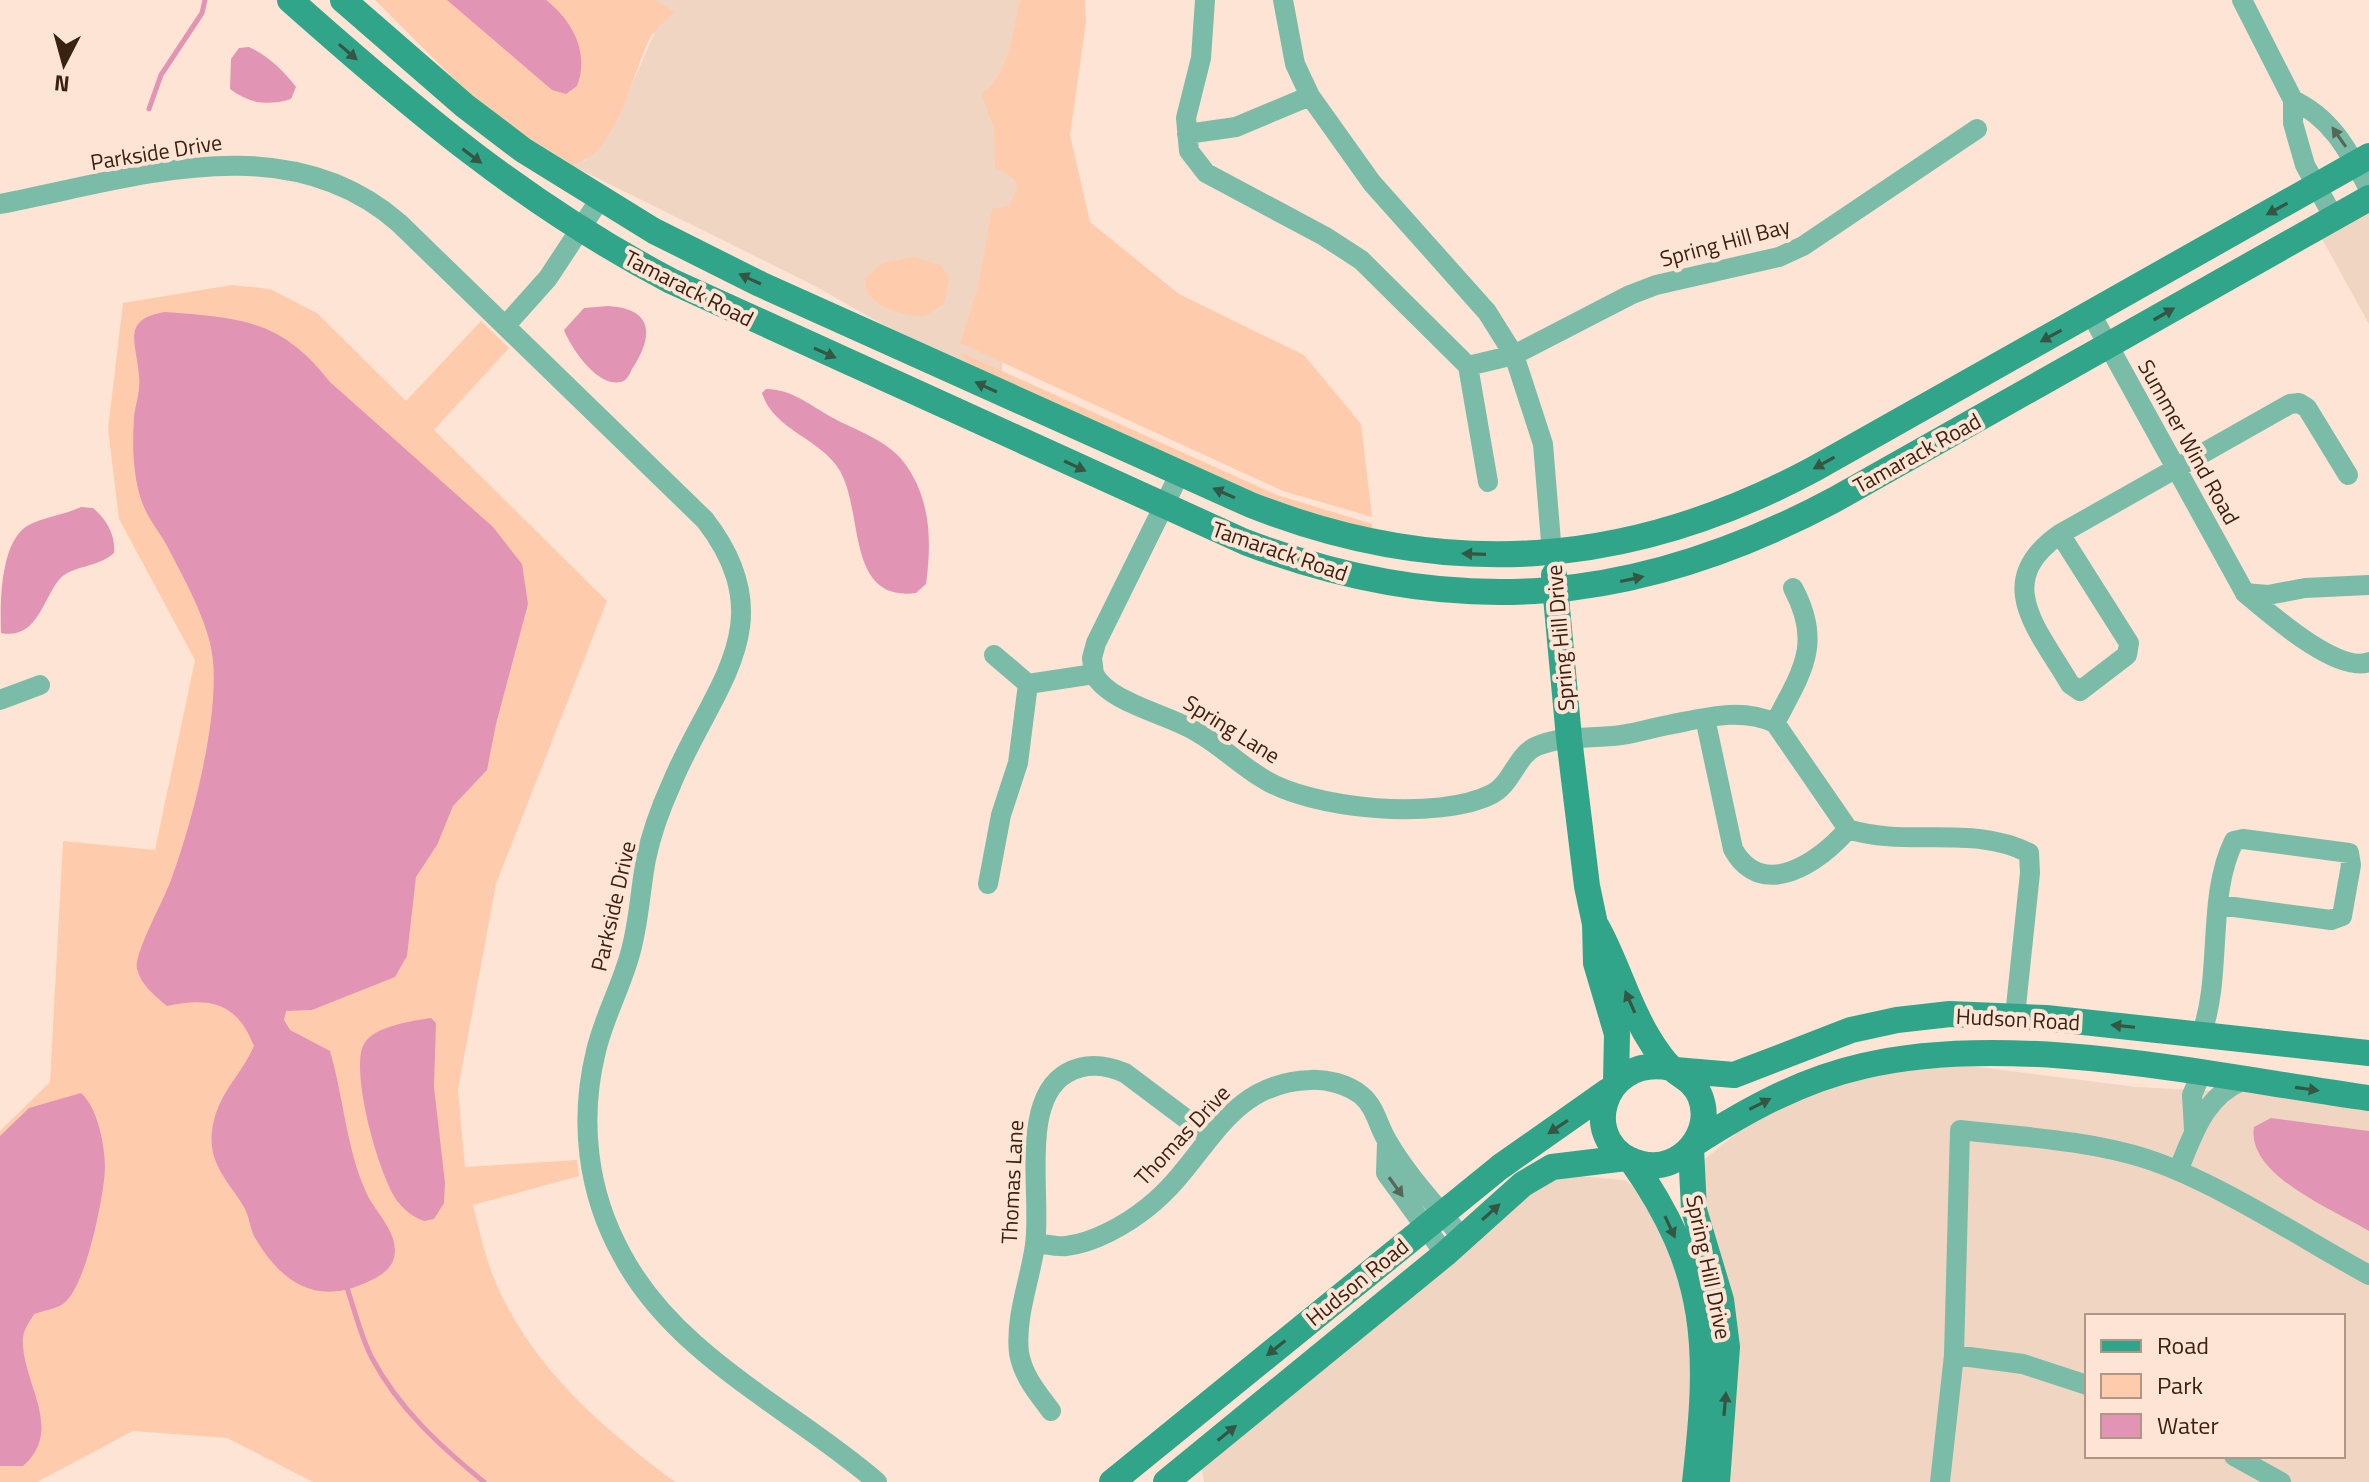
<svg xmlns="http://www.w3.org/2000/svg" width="2369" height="1482" font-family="'Titillium Web',sans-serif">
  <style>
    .built { fill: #f1d5c3; fill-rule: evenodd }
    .green { fill: #feccad }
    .water { fill: #e294b4 }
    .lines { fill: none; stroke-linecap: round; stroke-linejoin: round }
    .stream { stroke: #e294b4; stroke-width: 5 }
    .street { stroke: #7bbca9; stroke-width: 20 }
    .secondary { stroke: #30a589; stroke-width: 26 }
    .oneway { fill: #355642 }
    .oneway2 { fill: #576756 }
    .labels { text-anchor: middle; stroke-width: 8; stroke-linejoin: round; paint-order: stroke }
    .street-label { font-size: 22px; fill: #392212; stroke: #fee4d4 }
  </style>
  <rect width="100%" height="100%" fill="#fee4d4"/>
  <path class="built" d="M605,0h435l-39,379 -112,-51 -76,-43 -246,-122 18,-2 32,-42 37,-85z
    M2369,210v114l-48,-87z
    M1971,1066l166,21 119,6 113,16v373h-646l-12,-241 -9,-74 3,-8 33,-27 52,-29 63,-23 52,-10zM2087,1316h256v140h-256z
    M1578,1176l46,4 17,11 51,112 -4,179h-484l-2,-13 247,-202 84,-76 21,-11z"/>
  <path class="green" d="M375,0h280l20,12c-9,8 -20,17 -26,28 -16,32 -34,121 -78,124l-54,-33 -48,-37z
    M1020,0h65l1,22 -16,113 20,87 89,72 125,61 57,69 11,93 -89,-26 -323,-148 18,-57 14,-77 18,-4 7,-18 -3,-8 -19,-12 -1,-38 -13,-35c29,-21 31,-61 39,-94z
    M913,257l28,8 8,13 -5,26 -19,12c-19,1 -50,-8 -59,-26v-13l17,-14z
    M232,285l38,4 47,24 89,88 75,-80 28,27 -75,82 173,171 -111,283 -38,206 7,77 112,-7 2,16 -106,29c6,23 11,48 20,71 36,89 107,150 182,206h-362l-86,-44 -94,-7 -96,51h-37v-351l50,-49 13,-241 92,9 40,-190 -76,-141 -11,-90 15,-126z
    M960,352l317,143 95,29 1,7 -78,-22 -44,-18 -281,-126z"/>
  <path class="water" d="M447,0h99c26,20 44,53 31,86l-11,8 -14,-4z
    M249,47c19,9 34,23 47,40l-5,12c-23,7 -41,5 -61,-10l1,-30 8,-11z
    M608,306c47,3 45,31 24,63 -3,6 -5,12 -12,13 -23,5 -49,-34 -56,-52l20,-22z
    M165,312c75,6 116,7 165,70l163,145 29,37 6,40 -32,120 -9,46 -34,36 -16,39 -21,32 -9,79 -12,21 -83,33 -26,1 -2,9 6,10 40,21c14,48 16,96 36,141 9,21 34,41 28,66 -3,13 -19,21 -31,26 -51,22 -85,-6 -109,-48 -4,-9 -5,-20 -10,-29 -15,-25 -36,-43 -32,-76 5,-38 28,-53 42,-85 -17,-44 -45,-49 -87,-40 -12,-10 -26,-21 -30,-37 -4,-14 28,-71 34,-89 21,-56 54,-179 39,-237 -8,-33 -28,-68 -44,-99 -8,-14 -19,-27 -24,-42 -9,-25 -10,-57 -8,-84 1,-13 7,-28 5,-42 -2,-32 -19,-57 26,-64z
    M766,389c26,0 45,17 67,29 22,12 53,22 69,42 29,36 30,81 24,124l-10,9c-70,9 -52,-80 -76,-122 -19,-33 -66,-40 -78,-78z
    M81,507l12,1c13,11 23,27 21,45 -16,15 -44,12 -56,28 -16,21 -22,59 -57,52 -1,-29 -1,-90 26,-107 16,-9 37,-11 54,-19z
    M431,1018l5,5 -2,64 11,96 -1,20 -10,16 -10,2c-10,-4 -18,-9 -25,-18 -19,-22 -50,-133 -35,-159 10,-18 48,-23 67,-26z
    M81,1093c17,15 24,53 24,75 -1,28 -19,120 -42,136 -7,5 -21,7 -29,10 -4,7 -10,15 -11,23 -3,44 43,92 0,129h-23v-330l29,-28z
    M2271,1118l98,13v100c-35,-21 -123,-56 -115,-104z"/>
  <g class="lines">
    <path class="stream" d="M149,109l12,-34 41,-62 3,-13
      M347,1288c8,23 14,49 25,70 27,51 68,88 112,124"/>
    <path class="street" d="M1205,0l-4,58 -15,60 3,33 17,22 118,63 37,24 107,106 46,-11 116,-60 26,-10 123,-28 24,-11 174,-117
      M1283,0l12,64 15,32 62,87 115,129 27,43 29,89 9,110
      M2242,0l51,100v23l12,42 29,53
      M2293,100c39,18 56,52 76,89
      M1187,134l49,-7 74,-31
      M0,204c132,-25 285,-81 399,19l306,297c81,105 6,167 -34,265 -10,22 -20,50 -25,74 -6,32 -7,64 -16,95 -9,33 -26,63 -34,97 -17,69 -9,141 26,204 54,102 171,154 255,227
      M2091,314l154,279
      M506,325l42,-47 52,-79
      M1468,366l20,116
      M2060,534l69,109 -2,12 -47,36 -10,-7c-32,-55 -79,-102 -10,-150l230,-130 9,-1 8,5 41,67
      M2369,585l-64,3 -37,7 -23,-2c24,20 92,81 124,69
      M994,655l34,29 66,-10c15,29 74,40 103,58 23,13 42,32 65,46 50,32 177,43 230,16 20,-10 25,-40 45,-48 26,-11 56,-7 84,-11 15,-2 31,-7 47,-10 37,-7 72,-18 107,-2l73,106c58,19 125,-5 181,24l1,20 -15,143
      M1094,674l-2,-16 4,-15 84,-170
      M0,700l40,-15
      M1705,718l28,131c29,53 87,13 115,-20
      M1775,723c27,-52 48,-79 18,-135
      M988,884l13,-69 17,-52 10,-79
      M2201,1035c22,-59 5,-138 33,-194l9,-2 106,14 2,12 -9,51 -11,4 -112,-15
      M2194,1130l-2,-35 9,-21
      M1387,1142l-1,31 59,81
      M2178,1171c15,-36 26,-75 66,-91
      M1036,1243c9,1 21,4 30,3 28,-3 61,-22 82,-39 59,-46 75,-124 162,-127 17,-1 37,4 51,15 15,12 17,32 27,47 20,35 50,65 75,97
      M1954,1355l6,-225c62,7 127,10 187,29 70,23 156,80 222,116
      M1051,1411c-14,-19 -28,-35 -32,-58 -4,-37 11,-72 16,-108 7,-48 -16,-145 32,-172 20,-11 39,-8 58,0l84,63
      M2234,1456l47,26
      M1940,1482l14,-127 69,9 64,21"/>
    <path class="secondary" d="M290,0c124,110 233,203 381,281l574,261c210,80 392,63 589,-42l535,-302
      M343,0l122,106 58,44 131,81 106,53 491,221c195,77 379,63 563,-36l555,-313
      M1554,575l15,163 18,148 8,38 1,39 21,71 -1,47
      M1597,927c20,36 30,76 51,110 6,10 14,22 22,30 11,10 23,13 30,29 15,36 -19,77 -58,68 -66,-16 -43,-111 29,-96
      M1675,1070l59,5 117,-45 46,-10 53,-6 96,4 323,35
      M1694,1144c53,-34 107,-64 169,-78 151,-36 353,11 506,32
      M1691,1148l3,62 27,90 6,47 -10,135
      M1631,1160c80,113 79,190 64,322
      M1112,1482l388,-315 108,-76
      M1166,1482l279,-228 78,-70 29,-17 74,-9"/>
  </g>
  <defs><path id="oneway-solid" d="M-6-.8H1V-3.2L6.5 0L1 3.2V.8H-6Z" transform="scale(2)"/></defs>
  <g class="oneway">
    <use href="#oneway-solid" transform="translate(348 52) rotate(41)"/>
    <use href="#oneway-solid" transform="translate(472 156) rotate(37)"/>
    <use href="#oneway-solid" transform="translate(2277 209) rotate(151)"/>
    <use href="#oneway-solid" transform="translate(750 279) rotate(-155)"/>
    <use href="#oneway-solid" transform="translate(2164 314) rotate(-30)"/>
    <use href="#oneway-solid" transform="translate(2051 336) rotate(151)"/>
    <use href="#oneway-solid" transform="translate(825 353) rotate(24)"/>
    <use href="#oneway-solid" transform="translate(986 387) rotate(-155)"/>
    <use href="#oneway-solid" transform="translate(1824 463) rotate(151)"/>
    <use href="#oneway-solid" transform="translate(1075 466) rotate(25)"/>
    <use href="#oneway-solid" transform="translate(1224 493) rotate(-156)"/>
    <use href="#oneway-solid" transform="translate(1474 554) rotate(-178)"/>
    <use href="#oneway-solid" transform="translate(1632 579) rotate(-12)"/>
    <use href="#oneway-solid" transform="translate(1630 1002) rotate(-114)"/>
    <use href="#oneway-solid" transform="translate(2123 1026) rotate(-174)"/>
    <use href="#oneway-solid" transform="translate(2307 1089) rotate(8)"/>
    <use href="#oneway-solid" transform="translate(1760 1104) rotate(-27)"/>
    <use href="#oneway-solid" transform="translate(1558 1127) rotate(146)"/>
    <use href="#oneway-solid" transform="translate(1491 1212) rotate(-42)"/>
    <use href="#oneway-solid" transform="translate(1670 1227) rotate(65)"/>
    <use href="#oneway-solid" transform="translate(1276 1348) rotate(141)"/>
    <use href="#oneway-solid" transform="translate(1725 1404) rotate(-85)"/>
    <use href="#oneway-solid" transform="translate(1227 1433) rotate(-39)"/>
  </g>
  <g class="oneway2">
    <use href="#oneway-solid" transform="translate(2339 137) rotate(-125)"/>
    <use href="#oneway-solid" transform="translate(1396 1187) rotate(54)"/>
  </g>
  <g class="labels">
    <g class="street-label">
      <text transform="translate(156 152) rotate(-9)" y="8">Parkside Drive</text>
      <text transform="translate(1725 242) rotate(-15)" y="8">Spring Hill Bay</text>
      <text transform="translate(689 288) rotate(27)" y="8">Tamarack Road</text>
      <text transform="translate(2189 442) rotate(61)" y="8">Summer Wind Road</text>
      <text transform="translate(1917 453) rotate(-29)" y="8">Tamarack Road</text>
      <text transform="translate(1280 551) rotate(19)" y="8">Tamarack Road</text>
      <text transform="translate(1560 638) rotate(-95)" y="8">Spring Hill Drive</text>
      <text transform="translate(1232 729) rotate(32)" y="8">Spring Lane</text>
      <text transform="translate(613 906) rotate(-77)" y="8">Parkside Drive</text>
      <text transform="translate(2018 1019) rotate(3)" y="8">Hudson Road</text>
      <text transform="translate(1182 1135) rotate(-47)" y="8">Thomas Drive</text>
      <text transform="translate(1012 1182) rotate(-87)" y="8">Thomas Lane</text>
      <text transform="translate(1709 1267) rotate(78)" y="8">Spring Hill Drive</text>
      <text transform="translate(1357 1282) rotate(-39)" y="8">Hudson Road</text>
    </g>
  </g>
  <rect x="2085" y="1314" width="260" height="144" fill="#fee4d4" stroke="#af9686" stroke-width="2"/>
  <rect x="2101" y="1340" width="40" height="12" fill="#30a589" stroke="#af9686" stroke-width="2"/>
  <text x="2157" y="1354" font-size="24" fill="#392212">Road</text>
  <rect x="2101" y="1374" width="40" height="24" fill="#feccad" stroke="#af9686" stroke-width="2"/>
  <text x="2157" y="1394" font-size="24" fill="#392212">Park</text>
  <rect x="2101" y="1414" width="40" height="24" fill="#e294b4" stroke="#af9686" stroke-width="2"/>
  <text x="2157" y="1434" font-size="24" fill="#392212">Water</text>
  <g transform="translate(64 64) rotate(186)" stroke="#fee4d4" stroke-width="6" paint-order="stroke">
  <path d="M0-6L14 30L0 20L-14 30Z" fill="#392212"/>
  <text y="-12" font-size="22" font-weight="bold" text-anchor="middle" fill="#392212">N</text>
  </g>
</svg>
